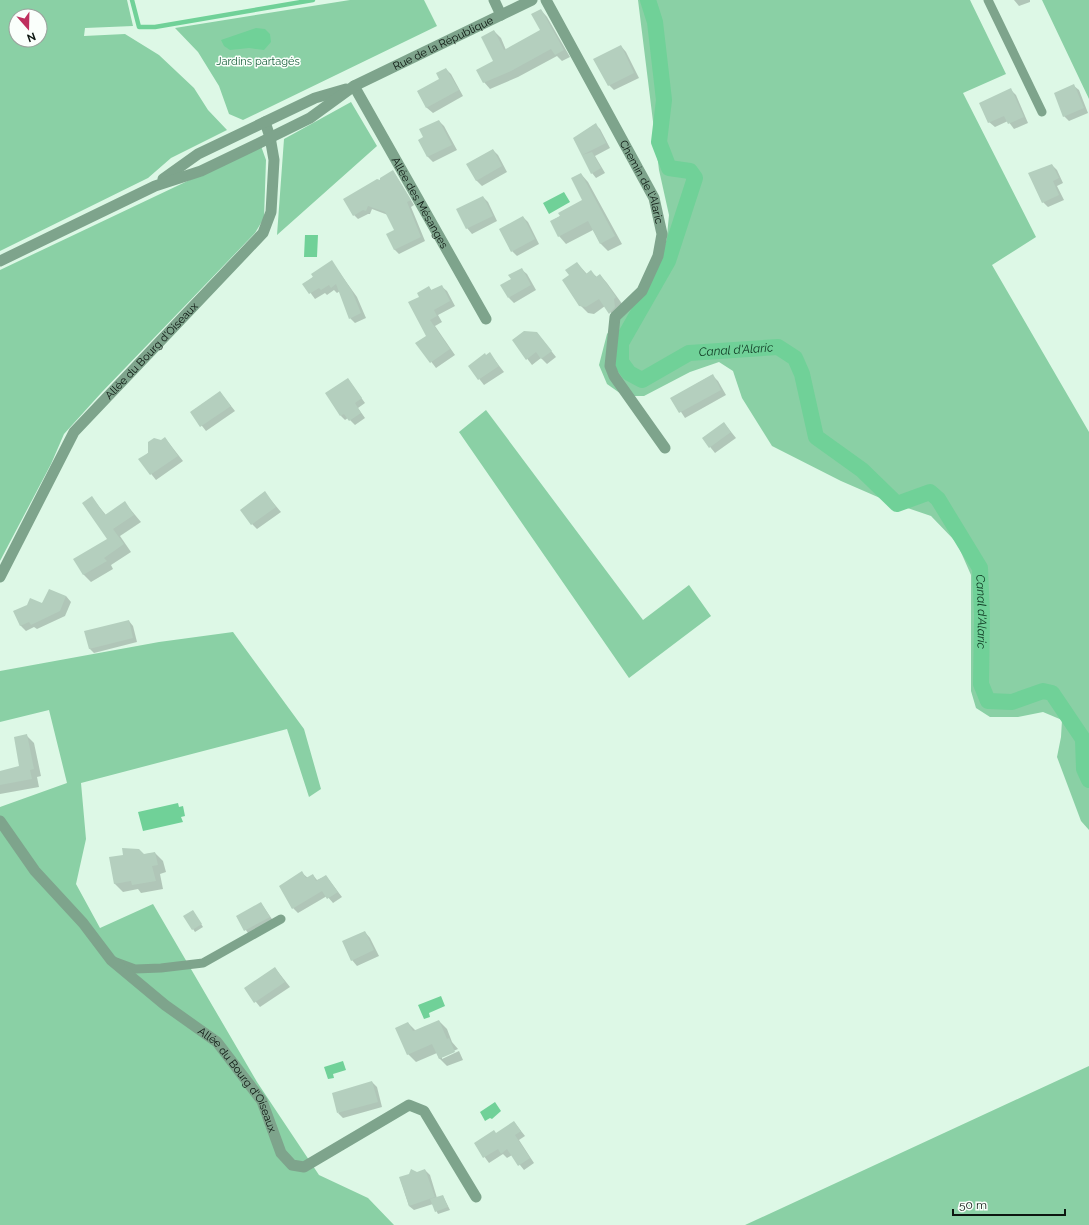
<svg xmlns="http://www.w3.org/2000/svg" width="1089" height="1225" font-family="Raleway,sans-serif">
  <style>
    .green { fill: #8ad0a5; fill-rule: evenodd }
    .water { fill: #70d198 }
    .shadow { fill: #0003 }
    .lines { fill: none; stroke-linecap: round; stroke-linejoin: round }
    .stream { stroke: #70d198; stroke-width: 4.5 }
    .canal { stroke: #70d198; stroke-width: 16 }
    .building { fill: #b4cfbe }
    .service { stroke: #7ea48c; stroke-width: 9 }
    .minor { stroke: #7ea48c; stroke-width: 11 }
    .tertiary { stroke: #7ea48c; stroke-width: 11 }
    .labels { text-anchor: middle; stroke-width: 3; stroke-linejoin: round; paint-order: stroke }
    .street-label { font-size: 11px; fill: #0c1610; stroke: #fafffb }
    .park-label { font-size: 11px; fill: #1b623e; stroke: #fafffb }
    .water-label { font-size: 12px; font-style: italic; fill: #0e3822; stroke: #fafffb }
  </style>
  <rect width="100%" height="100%" fill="#ddf8e6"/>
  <path class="green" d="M0,0h127l6,26 -48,2 -1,8 41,-2 34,21 35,33 14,22 19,20 -56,28 -23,20 -148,73zM16,16h24v24h-24z
    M350,0h74l13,26 -194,94 -14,-6 -10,-28 -21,-34 -23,-24z
    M638,0h332l36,74 -43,19 73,144 -44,28 97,167v398l-8,-9 -24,-64 4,-20 1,-17 -19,-8 -25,5h-28l-14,-9 -5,-17v-116l-14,-32 -26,-27 -44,-15 -46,-20 -69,-35 -30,-48 -9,-27 -14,-9 -29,10 -46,24h-20l-17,-12 -8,-19 8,-31 51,-59 8,-29 3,-31 -10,-45z
    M1042,0h47v99z
    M351,102l26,44 -100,89 7,-96z
    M261,146l5,14 -2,58 -9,15 -153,159 -38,42 -13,30 -51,97v-291z
    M486,410l157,210 46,-35 22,31 -82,62 -170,-246z
    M233,632l71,97 17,60 -12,8 -22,-68 -206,54 5,56 -10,45 24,44 53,-24 104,178 62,93 49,23 26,27h-394v-418l67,-24 -18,-73 -49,12v-51l159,-29z
    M1089,1066v159h-344z"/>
  <path class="water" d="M256,28l9,1 5,5 1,8 -7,8 -15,-2 -19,2 -6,-4 -3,-6z
    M564,192l6,10 -21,12 -6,-11z
    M305,235h13l-1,22h-13z
    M178,803l1,4 4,-1 2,10 -4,1 2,5 -40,9 -5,-19z
    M441,996l4,10 -16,7 1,4 -6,2 -6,-14z
    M343,1061l3,9 -13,4 1,4 -6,1 -4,-12z
    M495,1102l6,9 -9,8 -2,-1 -5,3 -5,-9z"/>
  <path class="shadow" d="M1014,0h16v2l-11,4z
    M541,10l6,7 23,40 -8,4 -5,-5 -39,21 -28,12 -6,-7 10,-20v-31l7,7 5,12 35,-19z
    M621,46l5,6 13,26 -25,12 -5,-5z
    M446,69l5,5 12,22 -30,17 -6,-5 -9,-16 23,-13z
    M1074,86l5,4 9,23 -19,8 -5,-5z
    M1010,89l6,6 12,28 -14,6 -6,-8 -13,6 -6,-5z
    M439,121l5,5 13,24 -24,12 -5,-5 -8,-17 4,-2z
    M595,124l5,5 10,19 -15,8 10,17 -9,5 -4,-5 -18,-34z
    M493,150l5,5 9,17 -25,14 -6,-6z
    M1052,165l5,5 6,13 -6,3 7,14 -16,7 -5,-5z
    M393,171l21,34 -3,2 14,34 -26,13 -5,-5 1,-19 -7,-15 -16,-6 -2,5h-2l-10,5 -4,-4 27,-34z
    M581,174l7,8 34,62 -14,7 -7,-7 -8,-14 -27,14 -7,-8 -7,-15 32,-20z
    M483,197l5,5 9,19 -25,13 -5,-6 -9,-18z
    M523,217l5,5 11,22 -22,12 -5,-5z
    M332,262l25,35 9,21 -11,5 -5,-5 -10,-27 -3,2 -3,-3 -7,5 -2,-2 -10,6 -11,-15z
    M577,263l10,11 4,-2 6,5 3,-2 7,8 16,22 -6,15 -12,-14 -11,8 -6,-1 -8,-8 -10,-30z
    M521,269l6,5 9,16 -22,13 -5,-5 3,-18z
    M441,286l6,5 8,15 -17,9 4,7 -7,4 20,29 -19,13 -19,-25 10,-7 -7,-39 9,-10 3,4z
    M537,333l19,24 -9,7 -6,-6 -9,7 -19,-25z
    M490,354l14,18 -20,13 -15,-19z
    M712,375l6,6 8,14 -41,23 -13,-20z
    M348,379l17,24 -7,5 7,10 -10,7 -7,-7 -3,2 -4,-4z
    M220,392l15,19 -29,20 -15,-19z
    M724,423l12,15 -21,15 -12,-15z
    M165,438l18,23 -27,19 -16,-20z
    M265,493l16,19 -24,17 -5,-5z
    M92,498l14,17 19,-12 16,19 -21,14 11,16 -20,13 2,4 -22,13 -7,-7 -9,-15 33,-20z
    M66,596l5,6 -6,14 -28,13 -3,-2 -8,4 -5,-5 -7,-15z
    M129,621l4,5 4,16 -43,11 -5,-5z
    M26,735l8,8 7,33 -4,1 2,10 -39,7v-22l21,-5z
    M155,853l8,8 3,11 -6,2 3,15 -22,4 -3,-4 -15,3 -8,-8 -5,-26z
    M302,873l6,5 5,-3 4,5 9,-4 16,21 -9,6 -6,-7 -29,17 -5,-5z
    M261,903l13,19 -24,14 -13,-19z
    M193,911l10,16 -8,5 -2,-3z
    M365,932l5,6 9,18 -22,10 -5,-6z
    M275,968l15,19 -30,20 -15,-19z
    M439,1021l8,8 5,13 6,7 -16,7v3l17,-8 4,9 -16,6 -8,-8 -2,-5 -21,9 -8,-8v-31l8,8z
    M372,1082l5,5 5,20 -39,11 -5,-5z
    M514,1122l11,14 -6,4 15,23 -10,7 -12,-15 -5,3 -4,-4 -14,9 -14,-19 22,-10z
    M425,1170l5,5 7,23 6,-2 7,14 -12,4 -5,-10 -19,6 -5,-4 -9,-28z"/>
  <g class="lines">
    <path class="stream" d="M132,0l7,27h16l158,-27"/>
    <path class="canal" id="s1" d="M648,0l7,22 9,78 -5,42 10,26 21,3 5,7 -27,83 -47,82v19l8,11 13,7 47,-27 89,-6 17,11 7,16 14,63 46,33 35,34 33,-12 8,7 42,69 2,47 -1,69 7,17 24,1 31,-11 9,2 31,46 1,30 5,11"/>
  </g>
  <path class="building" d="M541,9l23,41 -9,5 -4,-6 -40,22 -28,12 -7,-13 17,-9 -12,-24 13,-7 10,20 36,-20 -9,-16z
    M621,45l13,28 -26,13 -15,-27z
    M446,68l13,22 -33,18 -9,-17 22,-12 -3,-6z
    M1074,84l10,24 -21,9 -9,-24z
    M1011,88l13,29 -16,7 -4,-8 -16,7 -9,-20z
    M439,120l13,25 -25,12 -9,-17 5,-3 -4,-8z
    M596,123l10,20 -24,12 10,-3 9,16 -10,6 -18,-36z
    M493,149l9,17 -26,15 -10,-17z
    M1052,164l7,14 -6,3 6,14 -17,8 -14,-30z
    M393,170l18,30 -4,2 14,35 -27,13 -8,-16 8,-4 -9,-18 -17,-6 -2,5 -3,-1 -10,6 -10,-17 34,-20 3,1v-2z
    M581,173l34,63 -15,8 -12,-23 -30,16 -8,-16 10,-5 -2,-3 24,-13 -11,-22z
    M483,196l10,20 -27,13 -10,-20z
    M523,216l12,23 -24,13 -12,-23z
    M332,260l20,31 9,22 -12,6 -13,-35 -5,4 -2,-3 -8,5 -2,-2 -10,6 -7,-10 11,-7 -2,-3z
    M577,262l9,12 5,-4 5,7 4,-3 16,23 -2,2 1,8 -6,7 -10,-15 -13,8 -7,-1 -17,-26 7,-5 -4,-5z
    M522,268l9,17 -23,13 -8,-13 11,-6 -3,-4z
    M442,285l8,16 -16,9 3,6 -7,4 20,29 -20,14 -15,-20 11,-7 -18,-34 11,-5 -2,-4 12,-7 2,4z
    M524,331l13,1 15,19 -11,8 -5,-7 -10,8 -14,-20z
    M490,352l9,14 -21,14 -10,-14 17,-13 1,2z
    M713,374l8,16 -42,23 -9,-15z
    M348,378l14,20 -7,5 6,10 -12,8 -5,-7 -4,2 -15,-23z
    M220,391l11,15 -31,21 -10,-15z
    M724,422l7,10 -22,16 -7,-10z
    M165,437l13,19 -28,19 -12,-16 10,-6v-11l6,-4 7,2z
    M265,491l11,16 -25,18 -11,-15z
    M92,496l13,19 20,-14 9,14 -21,14 11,15 -20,14 3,3 -24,14 -10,-16 34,-20 -25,-36z
    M49,589l17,7 -6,15 -29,14 -2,-3 -9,4 -7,-15 14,-6 3,-7 12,5z
    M129,620l4,18 -44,11 -5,-18z
    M27,734l7,35 -4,1 2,9 -32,6v-14l19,-5 -5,-29z
    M122,848l17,1 5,5 11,-2 3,13 -6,1 4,15 -24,4 -1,-4 -17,3 -5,-27 14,-2z
    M302,871l4,7 7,-4 3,7 10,-6 12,17 -11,7 -5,-8 -30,18 -13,-23z
    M261,902l9,15 -26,14 -8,-15z
    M193,910l9,14 -10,6 -9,-14z
    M365,931l9,19 -23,11 -9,-20z
    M275,967l10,15 -31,21 -10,-15z
    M439,1020l8,19 2,-1 6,14 -16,7 -7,-15 -25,11 -12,-27 13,-6 5,9z
    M372,1081l6,21 -41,11 -5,-20z
    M514,1121l7,10 -6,4 15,23 -12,8 -11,-17 -6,5 -3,-5 -15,9 -9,-15 20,-13 2,3z
    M411,1169l6,3 8,-3 10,28 -26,9 -10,-29 10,-3z
    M443,1195l5,12 -13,5 -5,-13z"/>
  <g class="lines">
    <path class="service" d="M988,0l54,112
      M116,962l19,7 26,-1 42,-5 78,-44"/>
    <g class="minor">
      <path d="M494,0l7,15"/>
      <path id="s2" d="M546,0l108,198 8,36 -4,22 -16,35 -27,26 -5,49 4,10 51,72"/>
      <path id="s3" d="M354,86l132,233"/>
      <path id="s4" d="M0,577l74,-145 189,-199 8,-21 3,-52 -4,-23 -5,-15"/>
      <path id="s5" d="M0,821l35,50 48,52 28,37 54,45 52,37 45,59 19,52 11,12 12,2 105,-62 15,6 52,86"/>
    </g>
    <g class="tertiary">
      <path d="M163,179l35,-25 117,-56 31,-9"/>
      <path id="s6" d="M0,261l155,-75 46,-15 48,-23 61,-30 44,-32 178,-86"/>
    </g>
  </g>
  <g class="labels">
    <g class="street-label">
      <text dy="4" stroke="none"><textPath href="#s6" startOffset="495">Rue de la République</textPath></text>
      <text dy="4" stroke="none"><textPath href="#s2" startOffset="206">Chemin de l'Alaric</textPath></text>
      <text dy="4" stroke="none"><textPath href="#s3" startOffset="134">Allée des Mésanges</textPath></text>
      <text dy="4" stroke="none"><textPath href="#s4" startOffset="275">Allée du Bourg d'Oiseaux</textPath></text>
      <text dy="4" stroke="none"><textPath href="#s5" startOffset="355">Allée du Bourg d'Oiseaux</textPath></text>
    </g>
    <g class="park-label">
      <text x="258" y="65">Jardins partagés</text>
    </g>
    <g class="water-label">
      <text dy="4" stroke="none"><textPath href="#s1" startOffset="532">Canal d'Alaric</textPath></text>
      <text dy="4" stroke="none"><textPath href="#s1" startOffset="952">Canal d'Alaric</textPath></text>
    </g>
  </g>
  <g transform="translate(28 28) rotate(160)"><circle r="19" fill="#fafffb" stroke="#9ba29d"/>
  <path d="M0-3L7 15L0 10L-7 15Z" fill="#bf305e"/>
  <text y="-6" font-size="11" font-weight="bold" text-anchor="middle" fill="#0c1610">N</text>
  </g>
  <path d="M953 1209v6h112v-6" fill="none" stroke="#0c1610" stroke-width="2"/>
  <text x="959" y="1209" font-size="12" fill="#0c1610" stroke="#fafffb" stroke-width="3" paint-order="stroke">50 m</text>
</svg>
